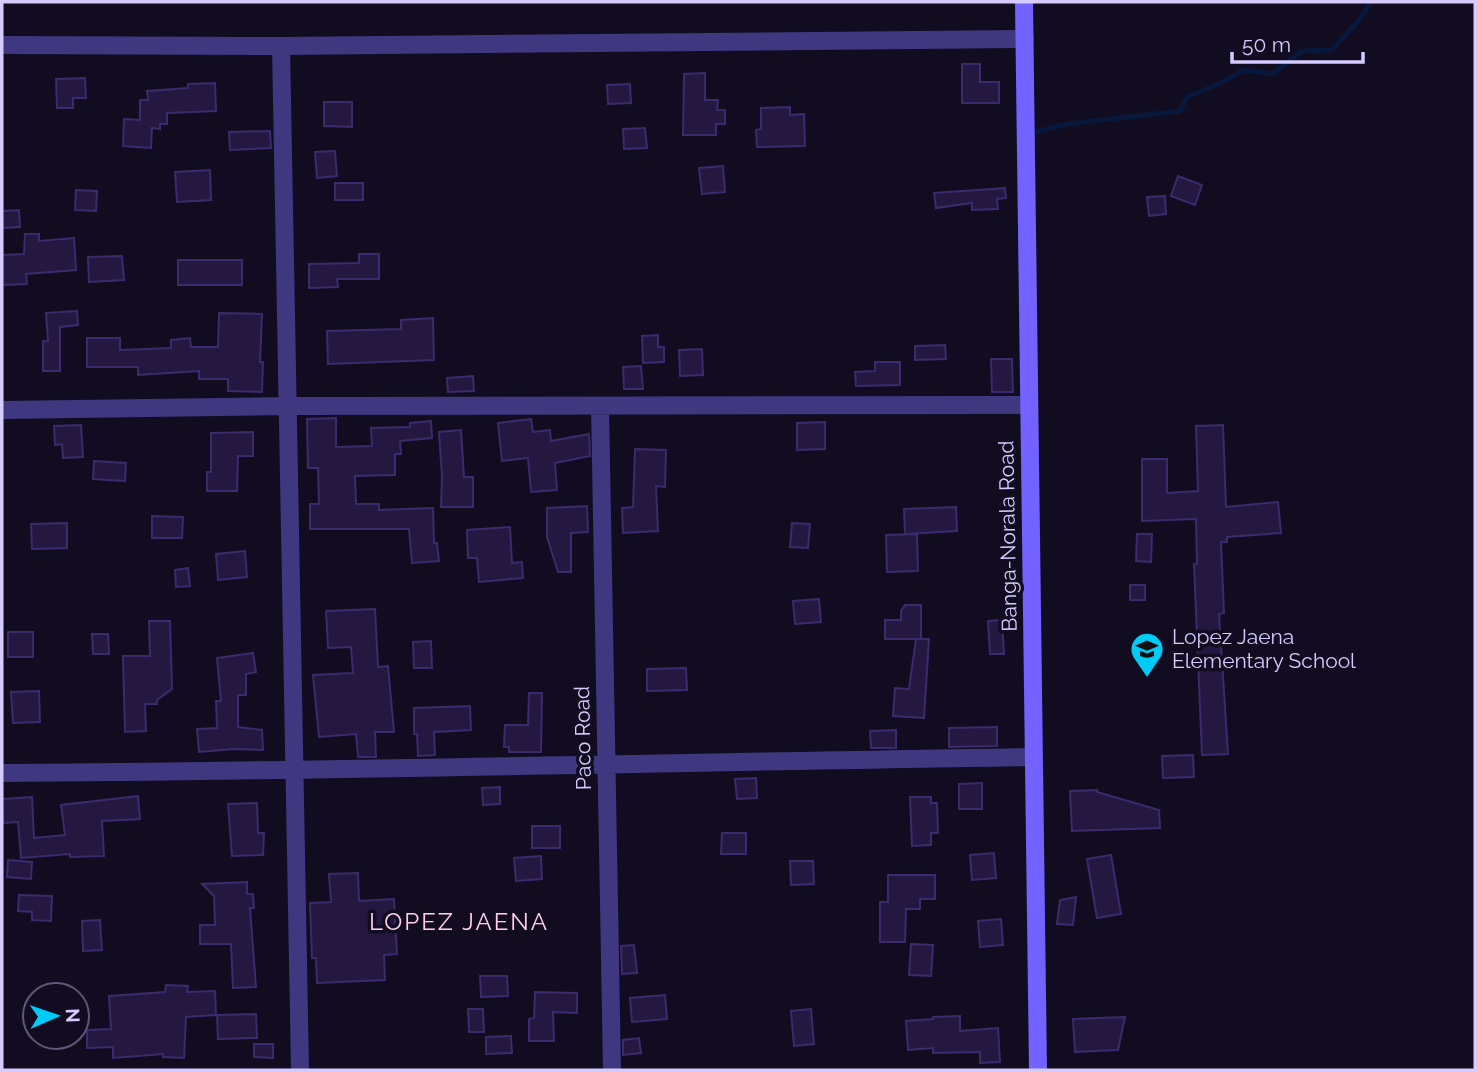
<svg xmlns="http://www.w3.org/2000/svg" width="1477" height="1072" font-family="Raleway,sans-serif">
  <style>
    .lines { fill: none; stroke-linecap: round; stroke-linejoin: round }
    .stream { stroke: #08183d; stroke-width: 5 }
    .building { fill: #241841; stroke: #3c2a6e; stroke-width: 2 }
    .street { stroke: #3f3780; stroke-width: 18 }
    .secondary { stroke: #7262ff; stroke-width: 18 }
    .labels { text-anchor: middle; stroke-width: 7; stroke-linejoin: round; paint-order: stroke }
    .street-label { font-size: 21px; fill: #d5cbff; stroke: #110c20 }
    .poi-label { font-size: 21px; fill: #d5cbff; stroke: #110c20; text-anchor: start }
    .quarter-label { font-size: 24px; letter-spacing: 2px; fill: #ffcde9; stroke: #110c20 }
  </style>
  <rect width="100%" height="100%" fill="#110c20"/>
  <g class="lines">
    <path class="stream" d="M1036,132l31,-8 113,-13 7,-14 27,-11 30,-16 29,4 29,-23 30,-1 28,-31 11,-17"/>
  </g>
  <path class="building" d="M962,64h18v18h19v21h-37z
    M705,73v27h13l-1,10h8v14h-9v11h-33l1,-61z
    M85,78l1,20h-13v10h-16l-1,-29z
    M215,83l1,28 -49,2v11h-7v5l-8,-1 -1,20 -28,-2 1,-27 16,1v-20h8l-1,-9 41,-3v-4z
    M630,84l1,19 -23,1 -1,-19z
    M324,102h28v25l-28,-1z
    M790,107v8l14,-1 1,32 -48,1 -1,-17 5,-1v-21z
    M645,128l2,20 -23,1 -1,-20z
    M270,131l1,17 -41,2 -1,-18z
    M335,151l2,25 -20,2 -2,-26z
    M723,166l2,26 -23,2 -3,-26z
    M210,170l1,30 -34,2 -2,-30z
    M1178,176l24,9 -7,20 -24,-9z
    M335,183h28v17h-28z
    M1005,188l1,10 -9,1 1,10 -26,1v-7l-36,5 -2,-15z
    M76,190l21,1 -1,20 -21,-1z
    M1165,196l1,18 -17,2 -2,-19z
    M19,210l1,17 -18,1v-17z
    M25,234h14v7l35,-3 2,32 -50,4 1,10 -25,1v-30l22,-1z
    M359,254h20v25h-42l1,8 -29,1v-24l50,-1z
    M122,256l2,24 -35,2 -1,-25z
    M178,260h64v25h-64z
    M77,311l1,14 -18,2v44h-17v-30h5l-2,-28z
    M219,313l43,1 -2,48h3l-1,30 -34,-1v-12h-29v-8l-61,4v-8h-51v-29h33v12l51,-2v-8l19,-2 1,9h27z
    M433,318l1,42 -106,4 -1,-33 74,-2v-9z
    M658,335v12h6v15l-21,1 -1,-27z
    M945,345l1,14 -31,1v-14z
    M702,349l1,26 -23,1 -1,-26z
    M991,359h21l1,33h-21z
    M875,362h25v23l-44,1 -1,-14 20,-1z
    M641,366l2,23h-19l-1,-22z
    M473,376l1,15 -26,1 -1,-14z
    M336,418v29l36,-1 -1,-18 39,-1v-4l21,-2 1,17 -32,3 1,13h-6v21l-40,1 1,28h23v6l54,-2 1,35h3l2,18 -27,2 -3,-34h-99v-25h9l-1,-36h-10l-1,-49z
    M531,419l2,13 17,-2 1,11 38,-7 1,22 -35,7 2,27 -26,2 -3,-34 -26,3 -4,-38z
    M825,422v27l-28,1v-27z
    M81,425l2,32 -20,1 -1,-14 -7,1 -1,-19z
    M1223,425l3,82 52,-5 3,31 -54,4v5h-6l3,71 -5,1 9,140 -26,1 -8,-191h3l-1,-45 -54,2v-62h25v34l31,-2 -2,-65z
    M461,430l3,47h9v30h-32l1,-30 -3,-45z
    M253,432v24h-15l-1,35h-30v-19h4v-39z
    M635,449l31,1 -1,37 -9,-1 2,45 -35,2 -1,-25 11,-1z
    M94,461l32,2 -1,18 -32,-2z
    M587,506l1,26 -17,1v39h-13l-11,-35v-29z
    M956,507l1,24 -52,3 -1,-25z
    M152,516l31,1 -1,21h-30z
    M67,523v25l-35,1 -1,-25z
    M792,523l18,1 -2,24 -18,-1z
    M510,527l2,36 10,-1 1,16 -44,4 -2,-24h-9l-1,-28z
    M917,534l1,37 -31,1 -1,-37z
    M1137,534h15l-1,28 -15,-1z
    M245,551l2,26 -29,3 -2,-26z
    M188,568l2,18 -14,1 -1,-17z
    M1130,585h15v15h-15z
    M819,599l2,23 -26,2 -2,-23z
    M905,605h16v34h-36v-19h16v-9z
    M375,609l3,58 10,-1 6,66h-19l1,25h-18l-2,-23 -37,3 -6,-62 40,-2 -2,-26 -23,1 -2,-37z
    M1002,620l2,34h-14l-2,-33z
    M149,621h21l2,68 -15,11v4h-12l1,27 -21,1 -2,-76h27z
    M8,632h25v25h-25z
    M92,634h16l1,20h-16z
    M916,639h13l-5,79 -31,-2 2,-28 14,1z
    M431,641l1,27h-18l-1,-26z
    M253,653l3,19 -10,2v21h-8v32l24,3 1,20 -28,-1 -36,3 -2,-23 20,-1 -1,-27h5l-4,-43z
    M686,668l1,22 -40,1v-22z
    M39,691l1,31 -27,1 -2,-31z
    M529,693h13l-1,59h-32v-5h-5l1,-22h23z
    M470,706l1,24 -37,2 1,23 -17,1 -1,-22h-3v-26z
    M997,727v19l-48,1v-19z
    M896,730v18h-25l-1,-17z
    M1193,755l1,22 -31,1 -1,-22z
    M756,778l1,20 -20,1 -2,-20z
    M982,783v26h-23v-25z
    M500,787v17l-17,1 -1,-17z
    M1097,790v2l62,18 1,18 -88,3 -2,-40z
    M138,796l2,23 -38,2 2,35 -34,1v-3l-49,4 -3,-36 -15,1 -1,-24 30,-2 2,41 31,-3 -4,-30z
    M910,797h21v6h6l1,30h-7v12l-19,1z
    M257,803l1,30h6l-1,22 -31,1 -4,-52z
    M532,826h28v22h-28z
    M722,833h24v21h-25z
    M994,853l2,25 -24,2 -2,-25z
    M1111,855l10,59 -24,4 -10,-59z
    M541,856l1,23 -26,2 -2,-23z
    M8,860l24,2 -1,17 -24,-2z
    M790,861h23l1,23 -23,1z
    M358,873l1,28 35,-2 3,55 -13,1 1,25 -68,3 -1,-25h-4l-2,-55 21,-1 -2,-28z
    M888,875h47v24h-15v10h-14l-1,33h-25v-40h8z
    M247,882v12h6l1,14h-4l6,79 -23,1 -2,-44h-31v-19h15l-1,-29 -12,-12z
    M19,895l33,1 -1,25 -19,-1v-8l-14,-1z
    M1076,897l-3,28 -16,-1 3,-24z
    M1001,919l2,26 -23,2 -2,-26z
    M100,920l2,30 -19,1 -1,-30z
    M911,944l22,1 -2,31 -22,-1z
    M634,945l3,28 -15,1 -1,-28z
    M480,976h27l1,20 -27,1z
    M166,985l22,1 -1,6 28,-1 1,24 -30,2 -2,41 -21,-1v-3l-50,4v-11l-26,1v-18l24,-1 -2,-33 56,-4z
    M535,992l42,1v20l-24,-1 1,29h-25v-22l5,-1z
    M665,995l2,24 -35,3 -2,-24z
    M468,1009h15l1,23h-15z
    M811,1009l3,35 -20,2 -3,-35z
    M256,1014l1,24 -39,1 -1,-24z
    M960,1016v15l38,-3 2,34 -20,1v-11l-47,1v-5l-25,2 -2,-29 27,-2v-2z
    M1125,1017l-7,33 -43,2 -2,-33z
    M511,1036l1,17 -26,1v-17z
    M639,1038l2,15 -18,2v-15z
    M254,1044h19v14l-19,-1z"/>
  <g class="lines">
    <path class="street" d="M2,45l279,1 744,-7
      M281,46c5,342 15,683 19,1024
      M600,406l12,664
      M2,410l285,-4 742,-1
      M2,773c344,-2 688,-11 1032,-16"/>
    <path class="secondary" d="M1024,2l14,1068"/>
  </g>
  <defs>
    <symbol id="school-pin" viewBox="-11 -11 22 30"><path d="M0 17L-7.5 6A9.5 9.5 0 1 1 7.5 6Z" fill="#00cbf6" stroke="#110c20"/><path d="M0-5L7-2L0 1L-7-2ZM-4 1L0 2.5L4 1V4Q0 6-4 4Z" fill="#111"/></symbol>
  </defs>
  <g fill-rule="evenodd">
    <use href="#school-pin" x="1128" y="630" width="38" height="52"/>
  </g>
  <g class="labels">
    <g class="street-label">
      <text transform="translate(1008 536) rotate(-91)" y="7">Banga-Norala Road</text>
      <text transform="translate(583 738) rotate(-91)" y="7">Paco Road</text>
    </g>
    <g class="poi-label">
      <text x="1172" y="644">Lopez Jaena<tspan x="1172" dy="24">Elementary School</tspan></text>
    </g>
    <g class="quarter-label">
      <text x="459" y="930">LOPEZ JAENA</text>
    </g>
  </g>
  <rect width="1477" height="1072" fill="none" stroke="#d5cbff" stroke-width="7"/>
  <g transform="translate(56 1016) rotate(88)"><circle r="33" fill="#110c20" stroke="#5f5879" stroke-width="2"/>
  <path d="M0-5L12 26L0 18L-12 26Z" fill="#00cbf6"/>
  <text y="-10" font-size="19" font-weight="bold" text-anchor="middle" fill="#d5cbff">N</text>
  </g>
  <path d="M1232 52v10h131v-10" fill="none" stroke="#d5cbff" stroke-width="3.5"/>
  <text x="1242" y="52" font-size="21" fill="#d5cbff" stroke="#110c20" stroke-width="5" paint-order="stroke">50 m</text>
</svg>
